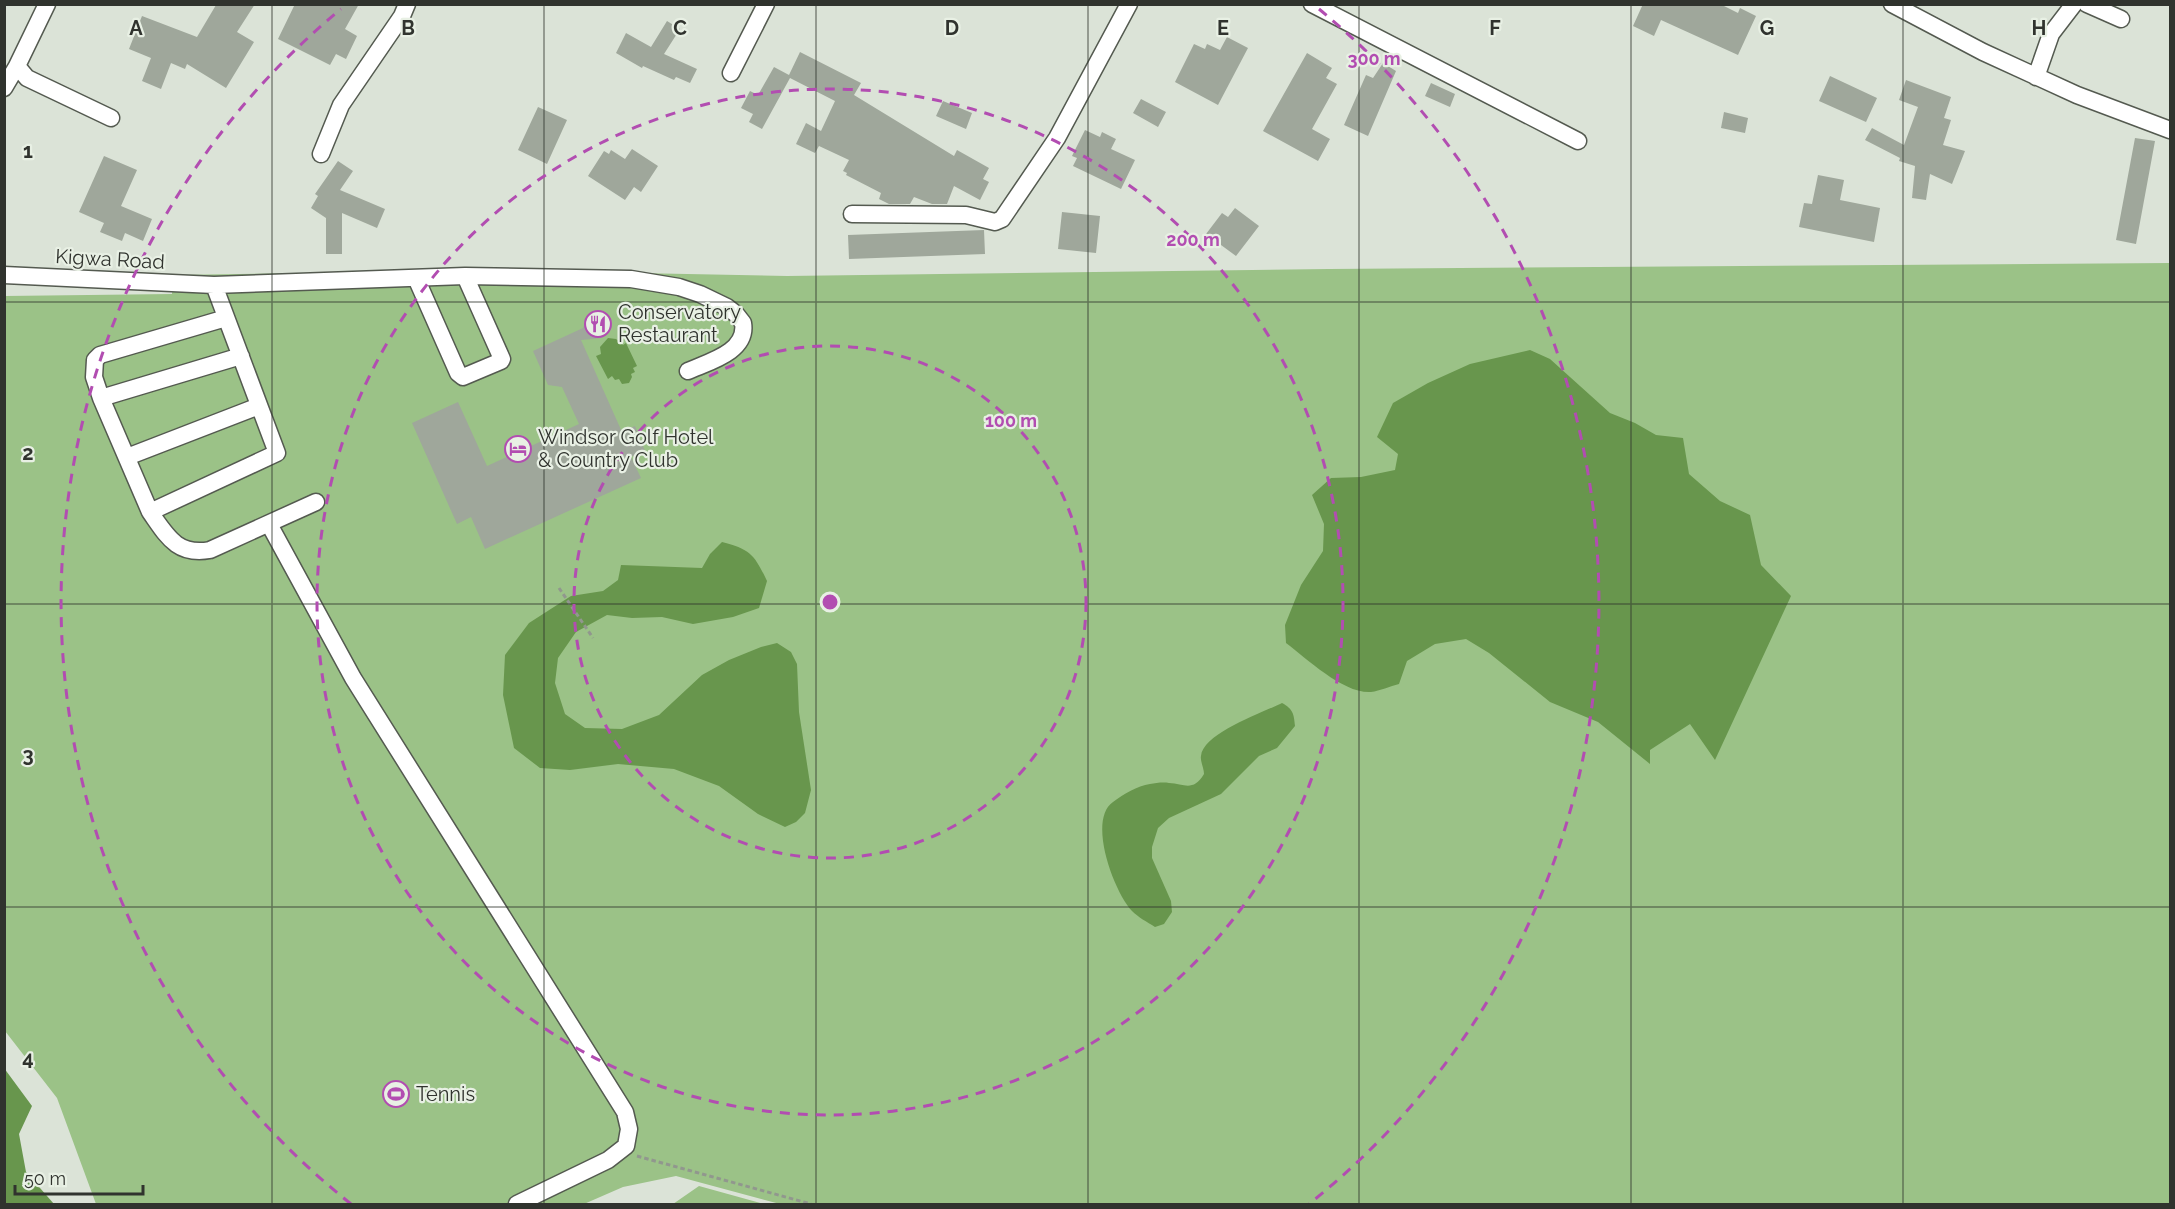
<svg xmlns="http://www.w3.org/2000/svg" width="2175" height="1209" font-family="Raleway,sans-serif">
  <style>
    .green { fill: #9bc287 }
    .water { fill: #68964d }
    .building { fill: #9fa79b }
    .lines { fill: none; stroke-linecap: round; stroke-linejoin: round }
    .minor-casing { stroke: #545a50; stroke-width: 19 }
    .path { stroke: #91978e; stroke-width: 3; stroke-dasharray: 4.5 3; stroke-linecap: butt }
    .minor { stroke: #fff; stroke-width: 16 }
    .grid { fill: none; stroke: #30332e; stroke-width: 1.5; stroke-opacity: 0.55 }
    .ring { fill: none; stroke: #b24db1; stroke-width: 3; stroke-dasharray: 10 8 }
    .labels { text-anchor: middle; stroke-width: 4.5; stroke-linejoin: round; paint-order: stroke }
    .street-label { font-size: 20px; fill: #30332e; stroke: #e8f0e4 }
    .poi-label { font-size: 20px; fill: #30332e; stroke: #e8f0e4; text-anchor: start }
    .grid-label { font-size: 20px; text-anchor: middle; font-weight: bold; fill: #30332e; stroke: #e8f0e4; stroke-width: 4.5; stroke-linejoin: round; paint-order: stroke }
    .centre { fill: #b24db1; stroke: #e8f0e4; stroke-width: 3 }
    .ring-label { font-size: 18px; text-anchor: middle; font-weight: bold; fill: #b24db1; stroke: #e8f0e4; stroke-width: 4.5; stroke-linejoin: round; paint-order: stroke }
  </style>
  <rect width="100%" height="100%" fill="#dbe3d7"/>
  <path class="green" d="M2170,263v941h-1390l-104,-28 -53,11 -39,17h-488l-39,-106 -52,-67v-735l167,-2 1,-19 306,-5 308,6 542,-7z
    M699,1186l65,18h-91z"/>
  <path class="water" d="M608,338l8,1 7,6 3,-2 11,23 -4,2 2,4 -4,2 1,3 -3,6 -7,1 -3,-5 -4,1 -3,-4 -4,3 -12,-23 5,-2 -1,-7z
    M1530,350l20,9 60,54 25,10 21,12 27,3 6,36 31,27 30,14 11,50 30,31 -76,164 -25,-36 -40,26v14l-52,-42 -48,-20 -61,-49 -23,-14 -31,5 -28,17 -8,23c-9,2 -19,7 -28,8 -27,2 -64,-33 -85,-49l-1,-18 16,-40 22,-34 1,-27 -12,-29 19,-17 30,-1 34,-7 3,-16 -21,-17 16,-34 35,-20 42,-19z
    M722,542c29,7 33,14 45,39l-8,27 -26,9 -40,7 -31,-7 -30,1 -25,-3 -31,17 -18,26 -3,25 10,31 20,14 37,1 37,-14 43,-40 27,-15 32,-13 16,-4 14,9 6,12 2,48 12,78 -6,23 -9,9 -11,5 -27,-13 -39,-28 -45,-17 -56,-5 -48,6 -30,-2 -26,-20 -11,-53 2,-40 24,-32 42,-27 32,-5 15,-11 3,-15 81,3 8,-14z
    M1282,703c11,6 12,11 13,23l-18,22 -18,8 -38,38 -52,24 -11,10 -6,19v11l19,43 1,11 -8,12 -9,3c-8,-5 -17,-10 -23,-16 -18,-19 -45,-91 -19,-109 11,-8 24,-16 37,-18 6,-1 13,-2 19,-1 16,1 24,9 35,-9 0,-6 -4,-13 -3,-18 2,-23 63,-44 81,-53z
    M4,1068l28,38 -13,28 7,38 28,32h-49z"/>
  <path class="building" d="M255,4l-18,28 17,10 -28,46 -39,-24 -2,5 -14,-6 -10,26 -19,-8 9,-23 -22,-9 13,-33 55,21 19,-32z
    M295,4h64l-14,25 12,7 -11,23 -10,-5 -6,11 -52,-26z
    M1643,4h77l18,9 2,-5 16,8 -18,39 -77,-35 -7,16 -21,-10z
    M667,21l13,8 -16,25 33,15 -7,14 -14,-6 -2,3 -31,-14 -1,2 -26,-15 10,-20 25,14z
    M1227,37l21,11 -30,57 -43,-23 19,-38 11,5 2,-5 13,6z
    M800,52l61,31 -7,12 100,61 3,-6 32,18 -6,11 6,3 -9,18 -26,-14 -7,18h-15l-18,-7 -4,7h-21l-10,-5 2,-6 -35,-18 1,-2 -4,-2 6,-11 -30,-14 -4,7 -19,-9 10,-21 15,8 14,-30 -45,-23 -28,51 -13,-7 4,-8 -12,-6 9,-17 8,4 16,-28 15,8z
    M1307,53l25,15 -6,10 11,6 -25,45 18,10 -12,22 -55,-30z
    M1383,63l13,8 -28,65 -24,-11 22,-50 7,3z
    M1830,76l47,22 -11,24 -47,-21z
    M1906,80l45,17 -7,21 7,2 -8,25 22,6 -13,33 -22,-10 -4,26 -14,-2 3,-32 -16,-5 1,-3 -35,-18 7,-12 32,17 14,-38 -19,-7z
    M1431,83l24,11 -5,13 -25,-11z
    M1141,99l25,13 -8,15 -25,-14z
    M943,101l29,12 -6,16 -30,-13z
    M538,107l29,13 -20,44 -29,-14z
    M1724,112l24,6 -3,15 -24,-5z
    M1085,130l15,7 2,-5 14,7 -5,10 24,11 -14,29 -48,-23 4,-8 -5,-2z
    M2135,138l20,3 -19,103 -20,-4z
    M632,149l26,17 -17,26 -7,-5 -9,13 -37,-24 16,-25 5,3 2,-4 14,9z
    M104,156l33,14 -16,36 31,13 -9,22 -18,-8 -3,8 -22,-9 4,-9 -25,-11z
    M338,161l15,10 -13,19 45,19 -8,19 -35,-15v41h-16v-36l-15,-10 7,-12 -3,-2z
    M1818,175l26,5 -4,20 40,8 -6,34 -75,-15 5,-24 8,1z
    M1235,208l24,18 -23,30 -30,-22 16,-21 6,4z
    M1062,212l38,4 -4,37 -38,-4z
    M984,230l1,24 -136,5 -1,-24z
    M596,311l9,2 4,3 2,4v9l-9,9 -21,2 41,92 13,-6 10,25 -14,6 10,21 -156,71 -14,-32 -14,7 -45,-101 46,-21 29,64 92,-42 -17,-37 -14,-2 -15,-34 50,-23 5,-13z"/>
  <g class="lines">
    <defs>
      <path id="minor" d="M47,4l-30,62 10,12 84,40
        M1312,4l266,137
        M1892,4l91,48 94,43 93,35
        M2087,4l34,15
        M731,73l35,-69
        M2036,77l15,-43 23,-30
        M4,88l13,-22
        M321,154l20,-49 61,-89 5,-12
        M852,214l114,1 29,7 7,-3 55,-81 72,-134
        M4,275l210,10 251,-9 166,3 48,8 21,7 27,13 9,7 7,9c5,29 -35,39 -55,48
        M416,278l42,95 5,4 38,-16 1,-2 -37,-83
        M214,285l63,168 -127,59 -49,-114 -7,-21 1,-17 5,-5 126,-37
        M101,398l140,-42
        M127,457l132,-51
        M150,512c17,24 27,44 60,38l106,-48
        M269,524l84,154 272,434 4,17 -3,17 -18,14 -91,44"/>
    </defs>
    <use href="#minor" class="minor-casing"/>
    <path class="path" d="M559,588l34,50
      M637,1156l174,48"/>
    <use href="#minor" class="minor"/>
  </g>
  <path class="grid" d="M272,4v1200M544,4v1200M816,4v1200M1088,4v1200M1359,4v1200M1631,4v1200M1903,4v1200M4,302h2166M4,604h2166M4,907h2166"/>
  <g class="ring">
    <circle cx="830" cy="602" r="256"/>
    <circle cx="830" cy="602" r="513"/>
    <path d="M351 1204A769 769 0 0 1 341 9M1319 9A769 769 0 0 1 1309 1204"/>
  </g>
  <defs>
    <symbol id="restaurant-ring" viewBox="-11 -11 22 22"><circle r="9.5" fill="#e8f0e4" stroke="#b24db1" stroke-width="1.5"/><path d="M-5-6h1v4h1v-4h1v4h1v-4h1v5L-1.5 .5V6h-2V.5L-5-1ZM5-6V6H3V1.5H1.5Q1.5-4 5-6Z" fill="#b24db1"/></symbol>
    <symbol id="hotel-ring" viewBox="-11 -11 22 22"><circle r="9.5" fill="#e8f0e4" stroke="#b24db1" stroke-width="1.5"/><path d="M-6-4.5h1.5V1H6V5H4.5V3h-9V5H-6ZM-4 0a1.8 1.8 0 1 1 3.6 0ZM.5 0V-2.5h3Q6-2.5 6 0Z" fill="#b24db1"/></symbol>
    <symbol id="stadium-ring" viewBox="-11 -11 22 22"><circle r="9.5" fill="#e8f0e4" stroke="#b24db1" stroke-width="1.5"/><path d="M0-5a6.5 5 0 1 0 0 10a6.5 5 0 1 0 0-10ZM-3.5-1.8h7v3.6h-7Z" fill="#b24db1"/></symbol>
  </defs>
  <g fill-rule="evenodd">
    <use href="#restaurant-ring" x="583" y="309" width="30" height="30"/>
    <use href="#hotel-ring" x="503" y="434" width="30" height="30"/>
    <use href="#stadium-ring" x="381" y="1079" width="30" height="30"/>
  </g>
  <g class="labels">
    <g class="street-label">
      <text transform="translate(110 259) rotate(3)" y="7">Kigwa Road</text>
    </g>
    <g class="poi-label">
      <text x="618" y="319">Conservatory<tspan x="618" dy="23">Restaurant</tspan></text>
      <text x="538" y="444">Windsor Golf Hotel<tspan x="538" dy="23">&amp; Country Club</tspan></text>
      <text x="416" y="1101">Tennis</text>
    </g>
  </g>
  <g class="grid-label">
    <text x="136" y="35">A</text>
    <text x="408" y="35">B</text>
    <text x="680" y="35">C</text>
    <text x="952" y="35">D</text>
    <text x="1223" y="35">E</text>
    <text x="1495" y="35">F</text>
    <text x="1767" y="35">G</text>
    <text x="2039" y="35">H</text>
    <text x="28" y="158">1</text>
    <text x="28" y="460">2</text>
    <text x="28" y="762">3</text>
    <text x="28" y="1065">4</text>
  </g>
  <circle cx="830" cy="602" r="9" class="centre"/>
  <g class="ring-label">
    <text x="1374" y="65">300 m</text>
    <text x="1193" y="246">200 m</text>
    <text x="1011" y="427">100 m</text>
  </g>
  <rect width="2175" height="1209" fill="none" stroke="#30332e" stroke-width="12"/>
  <path d="M15 1185v9h128v-9" fill="none" stroke="#30332e" stroke-width="3"/>
  <text x="24" y="1185" font-size="18" fill="#30332e" stroke="#e8f0e4" stroke-width="4.5" paint-order="stroke">50 m</text>
</svg>
